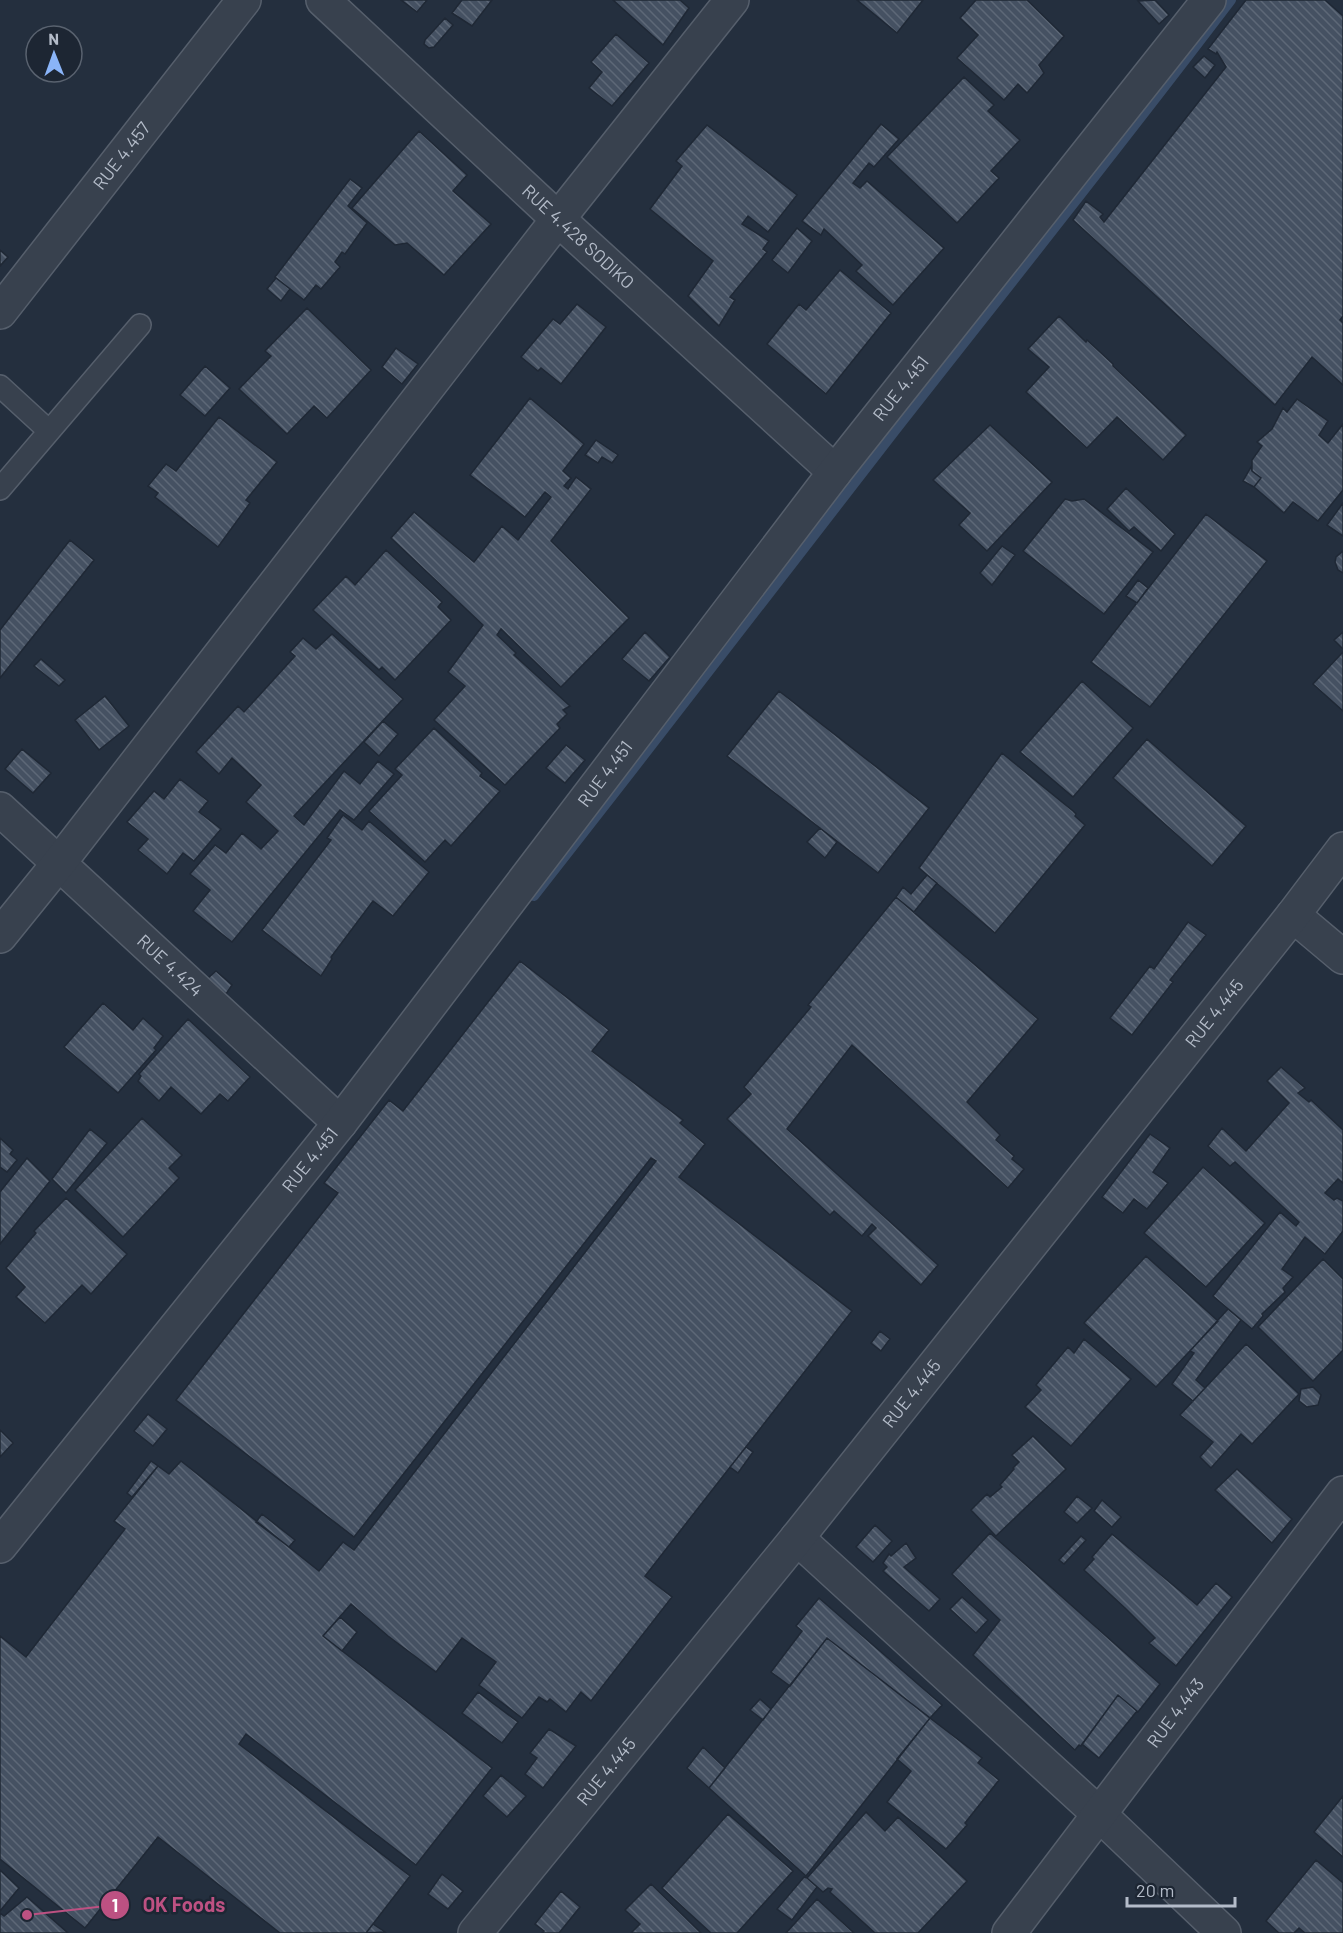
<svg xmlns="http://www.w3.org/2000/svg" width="1343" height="1933" font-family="Barlow,sans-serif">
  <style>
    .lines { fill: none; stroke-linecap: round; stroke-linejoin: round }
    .stream { stroke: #394c67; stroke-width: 10 }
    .building { fill: url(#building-back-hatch); stroke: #1f2835; stroke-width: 1.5 }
    .service-casing { stroke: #565f6c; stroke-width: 24 }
    .minor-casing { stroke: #565f6c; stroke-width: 36 }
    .service { stroke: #38414e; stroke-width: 21 }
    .minor { stroke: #38414e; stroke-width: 33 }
    .labels { text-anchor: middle; stroke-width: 5; stroke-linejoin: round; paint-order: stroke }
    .street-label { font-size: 18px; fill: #b4bcc9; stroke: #1d2633 }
    .leader { fill: none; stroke: #bd5182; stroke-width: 2 }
    .callout-dot { fill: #bd5182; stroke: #1d2633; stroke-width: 2 }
    .mark-label { font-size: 18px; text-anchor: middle; font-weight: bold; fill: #fff }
    .callout-label { font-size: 20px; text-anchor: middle; font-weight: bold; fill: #bd5182; stroke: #1d2633; stroke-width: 5; stroke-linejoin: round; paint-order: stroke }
  </style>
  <defs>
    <pattern id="building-back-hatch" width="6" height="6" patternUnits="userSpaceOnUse" patternTransform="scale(1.5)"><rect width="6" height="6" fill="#455162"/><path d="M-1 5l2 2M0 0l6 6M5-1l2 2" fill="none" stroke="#5d6877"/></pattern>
  </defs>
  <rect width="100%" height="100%" fill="#242f3e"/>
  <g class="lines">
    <path class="stream" d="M534,896c121,-154 240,-310 360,-464 113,-144 227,-287 337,-432"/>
  </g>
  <path class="building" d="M401,0h26l-10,12z
    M462,0h30l-20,26 -20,-13z
    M613,0h67l9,8 -26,37z
    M857,0h66l-26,33z
    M976,0h51l37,36 -25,29 5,8 -17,20 -9,-9 -14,16 -47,-42 21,-23 -18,-17z
    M1155,0l14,15 -10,9 -21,-23z
    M1246,0h79l18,16v300l-3,4 3,3v62l-31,-28 -37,48 -202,-185 13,-19 17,13 -3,3 4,5 122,-155 -9,-15 -1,2 -8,-5z
    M445,18l8,7 -19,22 -5,1 -5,-4 1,-4z
    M616,34l33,29 -37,43 -23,-18 13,-16 -11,-10z
    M1204,56l11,9 -10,13 -12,-11z
    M964,77l30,28 -6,6 32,29 -29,31 8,7 -42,45 -70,-66z
    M881,124l18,15 -25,28 -5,-4 -16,20 7,5 7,-7 77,67 -51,57 -37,-34 6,-6 -38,-36 -3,6 -19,-14z
    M707,125l90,70 -29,37 -20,-16 -6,8 27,17 -6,8 4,3 -37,45 5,3 -16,26 -31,-30 25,-35 -63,-52 32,-43 -6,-5z
    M419,131l48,44 -14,16 38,33 -47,51 -37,-32 -12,2 -43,-37z
    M350,179l12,9 -14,18 19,17 -22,31 -3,-2 -7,10 5,5 -19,22 -5,-4 -12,15 -29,-23z
    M797,228l15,13 -24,32 -16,-13z
    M0,250l8,7 -8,9z
    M840,270l51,43 -65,81 -59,-50 32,-40 7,6z
    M276,278l14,11 -9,12 -14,-12z
    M577,304l29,23 -45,57 -20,-16 -3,3 -17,-14 32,-38 7,5z
    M307,308l64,62 -44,48 -13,-12 -27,28 -48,-45 32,-33 -6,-5z
    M1059,316l27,26 1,-2 26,24v2l73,69 -23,25 -46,-43 -30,31 -61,-56 23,-25 -21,-18z
    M396,348l22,16 -16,20 -20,-17z
    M205,366l25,22 -25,28 -25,-21z
    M530,398l54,46 -21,27 8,7 -7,8 4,3 8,-12 15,12 -40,52 78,77 -68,69 -60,-58 -4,6 19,18 -2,2 56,51 -7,4 4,4 -10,10 3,4 -55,57 -71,-65 31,-34 -17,-14 35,-47 -92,-87 23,-26 60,50 28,-36 16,14 33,-43 -6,-5 -20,25 -55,-42z
    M1297,399l31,22 -9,14 9,8 15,-19v66l-25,31 -25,-19 -9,11 -30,-26 7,-9 -9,-7v-11l10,-14 -5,-4 15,-13 11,-21 4,4z
    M219,417l58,45 -31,38 4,3 -32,44 -63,-50 3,-4 -10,-7 18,-22 10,7z
    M990,425l62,57 -65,69 -28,-26 11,-12 -37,-33z
    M596,440l22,15 -6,8 -10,-6 -4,6 -13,-8z
    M1251,467l1,4 9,7 -7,9 -11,-6z
    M1126,488l49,46 -14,17 -27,-24 -5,4 -22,-22z
    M1065,499l7,2 12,-2 69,53 -49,62 -81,-63z
    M1343,503v33l-16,-11z
    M1206,514l61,47 -117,146 -59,-45z
    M70,540l24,20 -94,118v-48z
    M1002,546l13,9 -23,30 -12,-12z
    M386,550l56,52 -4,5 13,13 -56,60 -13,-13 -3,3 -66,-60 33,-34 9,9z
    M1343,551v22l-5,-3 -3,-8 1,-5z
    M1138,580l10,8 -11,15 -11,-7z
    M645,632l25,25 -21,24 -27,-22z
    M1343,632v17l-9,-9z
    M332,634l71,65 -109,117 10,9 40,-54 16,13 18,-23 16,13 -40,46 -14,-10 -108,132 -39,-31 17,-21 -20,-16 25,-29 11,8 16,-20 19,16 17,-18 -32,-29 15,-17 -29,-27 -13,16 -23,-22 42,-46 6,6 51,-56 -5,-4 13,-14 13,11z
    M1343,652v59l-30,-27z
    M41,659l24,21 -6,6 -25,-20z
    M1082,681l51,47 -60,69 -53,-45z
    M779,691l150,117 -51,65 -151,-117z
    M105,696l24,30 -30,24 -24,-30z
    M383,721l15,13 -19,22 -15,-14z
    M434,728l48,45 -2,3 20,15 -49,55 -6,-6 -20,22 -56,-51 33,-36 -7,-6z
    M1147,739l99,87 -34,40 -99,-88z
    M566,745l19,15 -20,23 -19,-15z
    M22,749l29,24 -18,20 -28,-24z
    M1002,753l71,58 3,3 -1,2 10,9 -90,108 -76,-65z
    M180,779l28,22 -9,11 22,17 -27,32 -11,-8 -16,21 -29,-24 10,-11 -21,-17 27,-31 10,8z
    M343,815l19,15 7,-9 60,51 -36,44 -20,-15 -42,56 1,2 -11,17 -59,-46 69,-90 -4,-2z
    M820,828l17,14 -12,16 -18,-16z
    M927,875l10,8 -23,29 -18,-15 7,-10 8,7z
    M896,897l142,122 -71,83 33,33 -4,5 18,16 -2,3 12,10 -16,19 -156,-143 -65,84 151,136 -17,20 -53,-49 8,-8 -4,-4 -10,12 -28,-25 -4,4 -103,-96 24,-25 -7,-7 67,-80 -3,-2z
    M1188,922l18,13 -36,45 3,2 -41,53 -22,-17 40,-52 4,3z
    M520,961l89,69 -17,21 91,69 -3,3 25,21 -26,33 173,134 -207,265 27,21 -81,104 -10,-9 -15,20 -16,-13 -3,3 -8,-5 -17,21 -43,-33 17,-23 -34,-24 -26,34 -48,-36 -37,-32 -28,32 169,132 -76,97 -170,-131 -7,10 171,132 -44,57h-86l-122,-96 -73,91 -85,-69v-223l26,21 99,-128 -11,-8 44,-55 11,8 12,-13 138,110 24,-29 11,8 302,-389 -5,-3 -297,379 -178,-137 162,-207 -14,-10 65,-83 14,11z
    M216,971l16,14 -6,9 -19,-15z
    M103,1003l30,27 10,-12 20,18 -9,12 2,2 -38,43 -54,-46z
    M188,1019l62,58 -22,24 -8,-7 -19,20 -30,-27 -12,14 -21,-20 3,-5 -2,-2z
    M1281,1067l24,21 -7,5 11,9 2,-2 32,30v53l-5,-4 -13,14 9,7 3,-2 6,3v30l-18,23 -20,-17 -23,32 11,8 -10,11 2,4 -23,22 1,2 -11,13 -39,-33 67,-84 16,14 3,-4 -64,-60 -5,4 -22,-20 14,-18 24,23 43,-48 -22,-22z
    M142,1118l40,37 -13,13 10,10 -56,59 -48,-47z
    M90,1129l17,14 -41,50 -14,-14z
    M1150,1134l20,14 -17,24 15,11 -21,26 -13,-10 -11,14 -21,-16z
    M0,1138l13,12 -3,4 7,6 -10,12 -7,-5z
    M27,1158l23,23 -50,63v-52z
    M1203,1167l62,56 -59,64 -62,-54z
    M66,1198l61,56 -36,40 -9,-9 -37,38 -29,-26 9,-10 -19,-19 30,-35 -2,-2z
    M1146,1256l72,65 -62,66 -72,-64z
    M1323,1259l20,20v71l-30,31 -55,-54z
    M1228,1309l13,11 -45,60 9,8 -12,13 -21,-17 22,-31 -4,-2z
    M880,1331l10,8 -9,12 -10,-8z
    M1084,1339l47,40 -60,67 -46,-39 16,-17 -5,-5 32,-38 6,6z
    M1246,1344l53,50 -47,50 -11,-10 -30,34 -11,-11 13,-15 -33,-27z
    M1313,1387l8,8 -3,10 -11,2 -8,-6 2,-12z
    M148,1414l19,15 -14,17 -19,-15z
    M0,1430l13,13 -13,14z
    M1033,1436l33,33 -70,67 -25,-26 16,-16 3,3 12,-10 -2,-2 14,-16 -1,-1 6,-6 -7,-7z
    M746,1447l7,5 -15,21 -8,-6z
    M151,1461l7,5 -26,31 -5,-4z
    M1237,1469l55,50 -20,24 -57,-53z
    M1077,1496l15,12 -15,15 -13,-11z
    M1102,1500l19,17 -9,10 -18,-16z
    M262,1514l33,26 -6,7 -33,-25z
    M875,1525l17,16 -19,21 -17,-15z
    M990,1533l170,151 -22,28 -20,-17 -37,51 -2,-1 -4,5 -102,-95 27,-35 -48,-46z
    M1112,1534l85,71 19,-22 16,14 -56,69 -27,-23 6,-5 -30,-30 -41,-38 10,-11 -2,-2z
    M1081,1536l5,4 -22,24 -5,-4z
    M906,1543l10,15 -12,9 36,32 -11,12 -46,-40 4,-4 -4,-4 6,-9 2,2z
    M962,1597l26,23 -12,13 -26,-24z
    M819,1598l123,107 -12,13 -103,-80 -37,48 -19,-14 31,-41 -6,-5z
    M340,1617l17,15 -15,19 -19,-15z
    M827,1638l103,80 -124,158 -97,-88z
    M478,1692l40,30 -16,21 -40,-30z
    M1118,1695l19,16 -38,47 -17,-14z
    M760,1699l11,10 -8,11 -13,-10z
    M930,1718l52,40 -4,5 21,17 -34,43 2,2 -21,24 -59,-47 24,-31 -14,-12z
    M549,1729l27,17 -33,42 -18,-14 12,-16 -7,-5z
    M703,1747l22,21 -16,20 -22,-20z
    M501,1775l25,21 -19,21 -24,-21z
    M1343,1796v61l-29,-25z
    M866,1812l19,19 13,-14 69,64 -49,52h-43l-45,-41 2,-3 -4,-1 -5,4 -16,-14z
    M728,1814l65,57 -56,62h-26l-49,-45z
    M1316,1860l27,23v50h-38l-6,-5 -5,5h-15l-13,-12z
    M0,1870l19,18 -19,23z
    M442,1874l21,17 -15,18 -20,-15z
    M804,1877l3,1 10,9 -25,33 -15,-11z
    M651,1884l50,49h-70l9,-9 -15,-14z
    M561,1891l19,16 -21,26h-17l2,-2 -9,-7z
    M27,1897l41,36h-68v-20l4,3z
    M817,1899l37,34h-68z
    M373,1924l12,8 -19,1z"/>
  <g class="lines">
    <defs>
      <path id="service" d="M0,386l49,45
        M0,489l140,-164"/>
      <g id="minor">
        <path id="s1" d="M323,0l235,219 277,253"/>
        <path id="s2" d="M0,312l244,-312"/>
        <path id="s3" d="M0,809l340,314"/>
        <path d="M1293,915l50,42"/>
        <path d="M0,936l59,-73 499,-644 174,-219"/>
        <path d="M797,1538l302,276 125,119"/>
        <path id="s4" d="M0,1546l340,-423 495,-651 374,-472"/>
        <path id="s5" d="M475,1933l322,-395 496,-623 50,-66"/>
        <path id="s6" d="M1009,1933l334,-440"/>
      </g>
    </defs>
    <use href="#service" class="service-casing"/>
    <use href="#minor" class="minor-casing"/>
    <use href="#service" class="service"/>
    <use href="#minor" class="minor"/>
  </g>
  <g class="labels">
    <g class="street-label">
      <text dy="6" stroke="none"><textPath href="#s2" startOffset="198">RUE 4.457</textPath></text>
      <text dy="6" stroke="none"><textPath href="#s1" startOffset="348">RUE 4.428 SODIKO</textPath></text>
      <text dy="6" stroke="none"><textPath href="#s4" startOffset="1467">RUE 4.451</textPath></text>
      <text dy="6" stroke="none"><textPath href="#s4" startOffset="981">RUE 4.451</textPath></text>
      <text dy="6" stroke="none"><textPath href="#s3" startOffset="231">RUE 4.424</textPath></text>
      <text dy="6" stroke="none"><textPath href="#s5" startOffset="1180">RUE 4.445</textPath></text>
      <text dy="6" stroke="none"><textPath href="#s4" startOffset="495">RUE 4.451</textPath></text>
      <text dy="6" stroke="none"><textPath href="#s5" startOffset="694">RUE 4.445</textPath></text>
      <text dy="6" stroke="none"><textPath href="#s6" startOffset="276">RUE 4.443</textPath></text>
      <text dy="6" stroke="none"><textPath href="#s5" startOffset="208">RUE 4.445</textPath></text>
    </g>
  </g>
  <path class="leader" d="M27 1915L115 1905"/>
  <g class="callout-dot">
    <circle cx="27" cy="1915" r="6"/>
    <circle cx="115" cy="1905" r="15"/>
  </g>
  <g class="mark-label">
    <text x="115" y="1912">1</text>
  </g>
  <g class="callout-label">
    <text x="184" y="1912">OK Foods</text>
  </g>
  <g transform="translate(54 54) rotate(359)"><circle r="28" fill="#1d2633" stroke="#59626f" stroke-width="1.5"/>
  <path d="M0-4.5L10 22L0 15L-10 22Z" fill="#8ab4f8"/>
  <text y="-9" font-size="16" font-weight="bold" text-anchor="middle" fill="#b4bcc9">N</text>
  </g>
  <path d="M1127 1897v9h108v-9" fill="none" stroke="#b4bcc9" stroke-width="3"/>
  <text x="1136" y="1897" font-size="18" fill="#b4bcc9" stroke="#1d2633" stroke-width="4.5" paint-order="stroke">20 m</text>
</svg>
